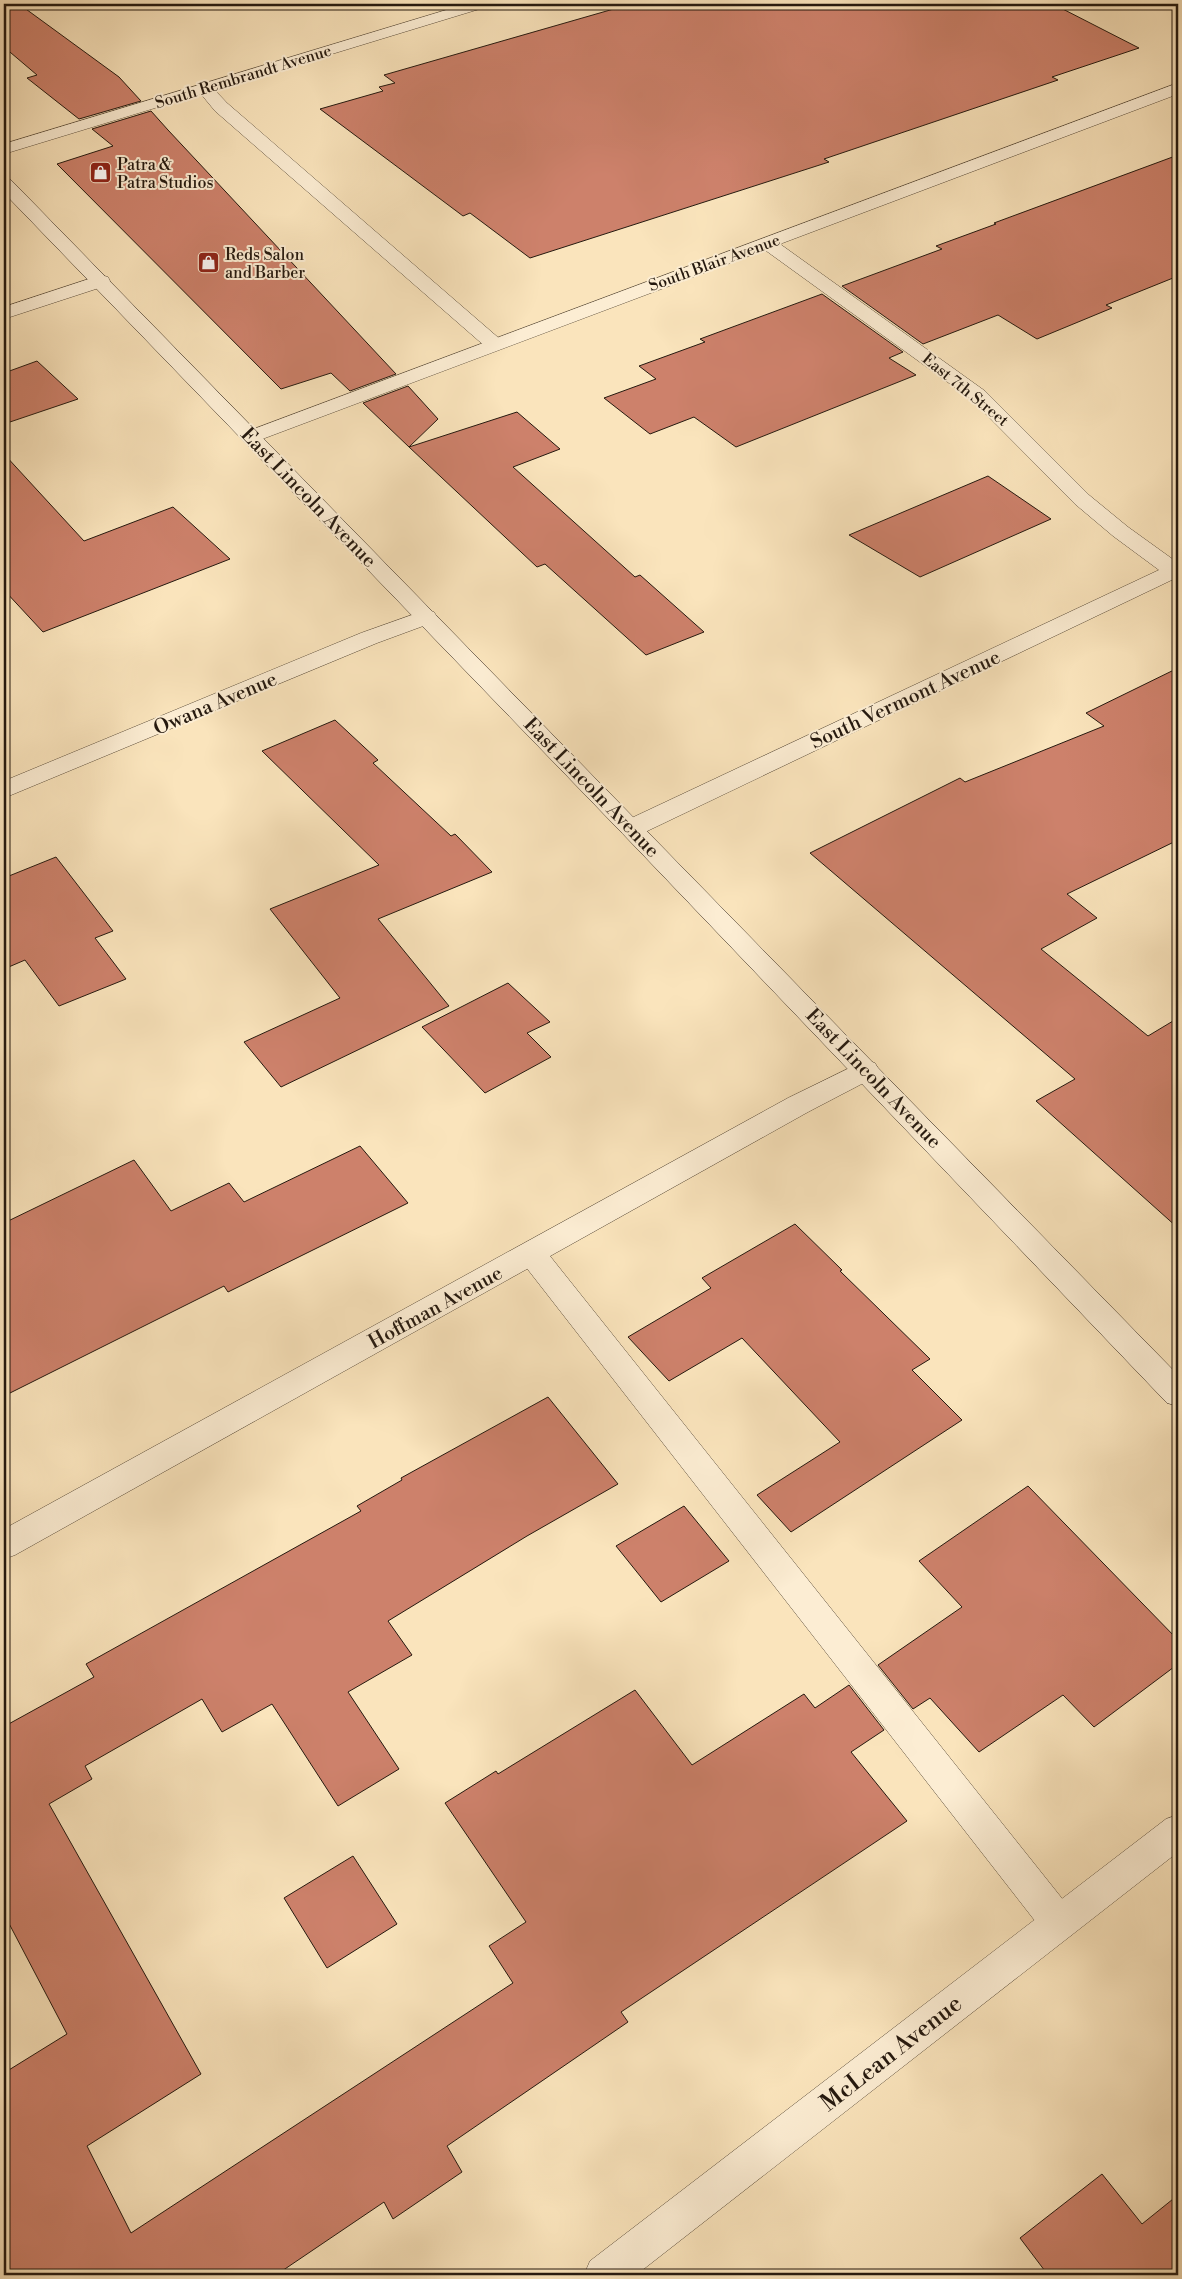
<svg xmlns="http://www.w3.org/2000/svg" width="1182" height="2279" font-family="'Libre Bodoni',serif">
  <style>
    .building { fill: #cd816b; stroke: #25190f }
    .lines { fill: none; stroke-linecap: round; stroke-linejoin: round }
    .lane-casing { stroke: #5a4c3a; stroke-width: 1 }
    .street-casing { stroke: #5a4c3a; stroke-width: 1 }
    .secondary-casing { stroke: #25190f; stroke-width: 1 }
    .lane { fill: #fcedd3; fill-rule: evenodd }
    .street { fill: #fcedd3; fill-rule: evenodd }
    .secondary { fill: #fcedd3; fill-rule: evenodd }
    .labels { text-anchor: middle; stroke-width: 4; stroke-linejoin: round; paint-order: stroke }
    .far-street-label { font-size: 16px; fill: #25190f; stroke: #fcedd3 }
    .far-poi-label { font-size: 16px; fill: #25190f; stroke: #fcedd3; text-anchor: start }
    .street-label { font-size: 20px; fill: #25190f; stroke: #fcedd3 }
    .near-street-label { font-size: 24px; fill: #25190f; stroke: #fcedd3 }
  </style>
  <rect width="100%" height="100%" fill="#fae4bc"/>
  <filter id="stains"><feTurbulence type="fractalNoise" baseFrequency=".004" numOctaves="4"/><feColorMatrix values="0 0 0 0 .2 0 0 0 0 .09 0 0 0 0 .02 0 0 0 .5 -.17"/></filter>
  <radialGradient id="worn" r=".72"><stop offset=".6" stop-color="#630" stop-opacity="0"/><stop offset="1" stop-color="#630" stop-opacity=".3"/></radialGradient>
  <path class="building" d="M4,4h15l100,73 22,24 -62,18 -52,-41 10,-3 -33,-28z
    M631,4h422l86,44 -87,29 6,3 -234,79 5,3 -299,96 -60,-45 -7,3 -143,-107 63,-18 -4,-4 16,-4 -11,-8z
    M151,111l17,19 228,244 -46,17 -19,-18 -50,16 -224,-225 56,-18 -21,-17z
    M1178,155v121l-72,29 6,3 -75,31 -39,-24 -75,29 -81,-58 100,-37 -6,-3 60,-22 -2,-1z
    M822,294l81,58 -14,6 27,17 -180,72 -42,-30 -44,17 -46,-36 52,-19 -17,-13 66,-24 -5,-3z
    M37,361l41,38 -74,25v-51z
    M408,386l30,33 -29,28 -46,-44z
    M517,412l43,37 -47,18 122,110 5,-2 64,57 -58,23 -101,-91 -8,3 -128,-120z
    M4,454l80,87 89,-34 57,52 -187,73 -39,-42z
    M988,476l63,43 -131,58 -71,-42z
    M1178,668v172l-111,54 30,24 -56,31 107,87 30,-18v210l-142,-127 39,-22 -265,-226 150,-75 5,4 139,-56 -18,-13z
    M335,720l43,40 -5,3 78,73 4,-2 37,38 -114,47 71,87 -168,81 -37,-45 96,-44 -70,-89 109,-44 -117,-114z
    M56,857l57,74 -18,7 31,41 -67,27 -34,-46 -21,9v-91z
    M508,983l42,39 -23,11 24,24 -66,36 -63,-66z
    M360,1146l48,57 -180,89 -4,-6 -220,110v-173l130,-63 37,51 58,-28 15,19z
    M795,1224l47,46 -2,1 90,88 -18,11 50,50 -171,112 -34,-37 83,-53 -98,-104 -73,43 -41,-44 83,-49 -9,-10z
    M548,1397l70,87 -91,52 -139,85 24,34 -64,37 51,77 -61,37 -66,-102 -50,28 -20,-33 -117,67 7,13 -43,25 152,270 -114,72 44,87 382,-250 -24,-37 37,-24 -81,-119 51,-32 2,3 137,-84 57,75 112,-71 11,14 34,-23 35,45 -33,22 56,69 -286,191 7,10 -181,124 15,26 -69,47 -9,-17 -108,73h-272v-202l63,-39 -63,-120v-191l1,3 89,-49 -8,-13 275,-153 -4,-5 45,-26 -1,-2z
    M1028,1486l150,154v24l-84,63 -31,-32 -84,57 -49,-54 -17,11 -35,-44 84,-58 -43,-46z
    M684,1506l45,55 -68,41 -45,-56z
    M353,1856l44,68 -70,44 -43,-70z
    M1102,2174l40,50 36,-29v80h-130l-28,-37z"/>
  <g class="lines">
    <defs>
      <path id="lane" d="M204,83l6,2 17,18 274,237 3,4 -3,4 -7,2 -7,-2 -272,-237 -19,-23 2,-3z
        M532,1243l10,3 530,665 5,12 -5,12 -13,5 -13,-5 -524,-673 -4,-8 4,-8z"/>
      <path id="street" d="M466,4h23l-3,3 -482,147v-10z
        M1178,83v11l-398,150 205,147 104,104 39,32 50,36v14l-537,257 -9,2 -9,-2 -3,-6 3,-6 536,-252 -46,-34 -38,-32 -104,-105 -206,-149 -508,191 -7,2 -7,-2 -3,-4 3,-4z
        M101,275l7,2 2,4 -2,4 -104,34v-12z
        M426,610l8,2 3,5 -3,5 -57,21 -373,155v-17l357,-148z
        M866,1060l9,3 4,7 -4,7 -67,35 -793,443 -11,4v-30l784,-431z
        M1178,1815v37l-542,423h-52l6,-14 576,-442z"/>
      <path id="secondary" d="M4,178l6,1 1168,1196v31l-11,-3 -544,-569 -619,-641z"/>
    </defs>
    <use href="#lane" class="lane-casing"/>
    <use href="#street" class="street-casing"/>
    <use href="#secondary" class="secondary-casing"/>
    <use href="#lane" class="lane"/>
    <use href="#street" class="street"/>
    <use href="#secondary" class="secondary"/>
  </g>
  <defs>
    <symbol id="shop-square" viewBox="-11 -11 22 22"><rect x="-9" y="-9" width="18" height="18" rx="4" fill="#8f2418" stroke="#fcedd3"/><path d="M-5-2.5h2.3a2.7 3.5 0 0 1 5.4 0H5L5.5 6h-11ZM-1.5-2.5h3a1.5 2.3 0 0 0-3 0Z" fill="#fff"/></symbol>
  </defs>
  <g fill-rule="evenodd">
    <use href="#shop-square" x="88" y="160" width="25" height="25"/>
    <use href="#shop-square" x="196" y="250" width="25" height="25"/>
  </g>
  <g class="labels">
    <g class="far-street-label">
      <text transform="translate(243 76) rotate(-17)" y="6">South Rembrandt Avenue</text>
      <text transform="translate(714 262) rotate(-20)" y="6">South Blair Avenue</text>
      <text transform="translate(966 389) rotate(39)" y="6">East 7th Street</text>
    </g>
    <g class="far-poi-label">
      <text x="117" y="170">Patra &amp;<tspan x="117" dy="18">Patra Studios</tspan></text>
      <text x="225" y="260">Reds Salon<tspan x="225" dy="18">and Barber</tspan></text>
    </g>
    <g class="street-label">
      <text transform="translate(309 497) rotate(46)" y="7">East Lincoln Avenue</text>
      <text transform="translate(905 699) rotate(-25)" y="7">South Vermont Avenue</text>
      <text transform="translate(215 703) rotate(-23)" y="7">Owana Avenue</text>
      <text transform="translate(592 787) rotate(46)" y="7">East Lincoln Avenue</text>
      <text transform="translate(874 1078) rotate(46)" y="7">East Lincoln Avenue</text>
      <text transform="translate(435 1307) rotate(-29)" y="7">Hoffman Avenue</text>
    </g>
    <g class="near-street-label">
      <text transform="translate(891 2053) rotate(-38)" y="8">McLean Avenue</text>
    </g>
  </g>
  <rect width="1182" height="2279" fill="none" stroke="#fae4bc" stroke-width="20"/>
  <rect x="5" y="5" width="1172" height="2269" fill="none" stroke="#25190f" stroke-width="2.5"/>
  <rect x="10" y="10" width="1162" height="2259" fill="none" stroke="#25190f"/>
  <rect width="100%" height="100%" filter="url(#stains)"/>
  <rect width="100%" height="100%" fill="url(#worn)"/>
</svg>
